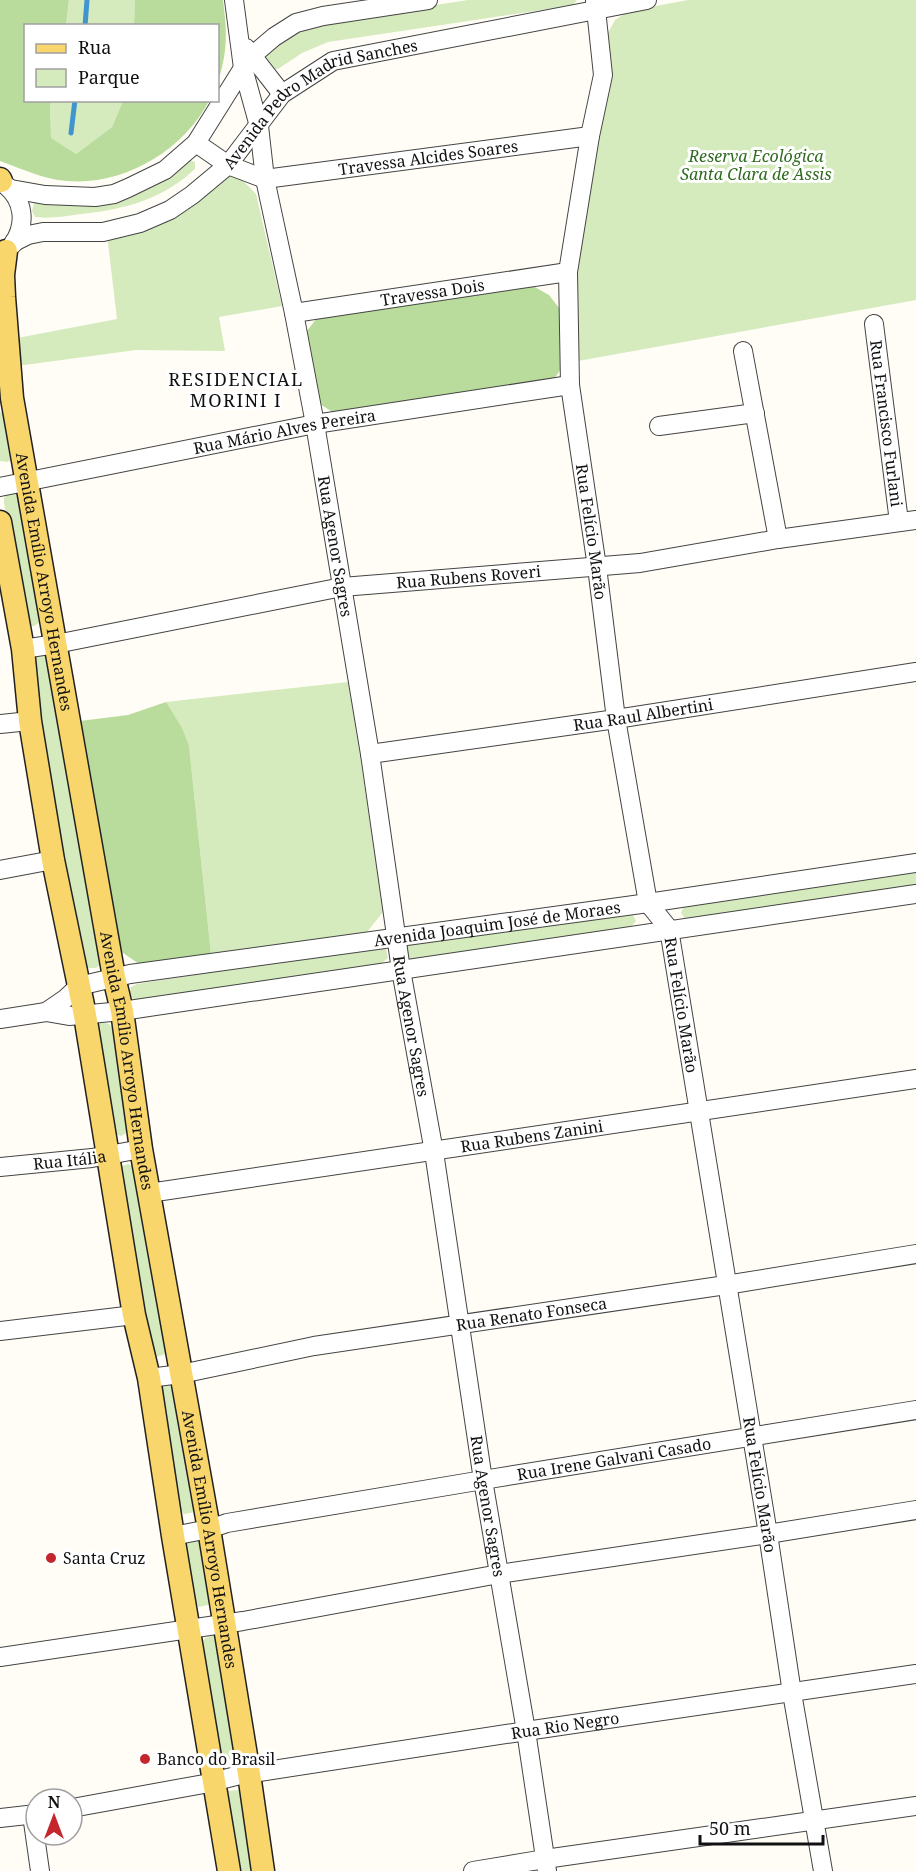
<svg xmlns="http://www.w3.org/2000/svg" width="916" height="1871" font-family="'Noto Serif',serif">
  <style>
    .green { fill: #d5ebbd }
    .forest { fill: #b9dc9c }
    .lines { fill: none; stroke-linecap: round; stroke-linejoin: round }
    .stream { stroke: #3f96cf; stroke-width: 5 }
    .minor-casing { stroke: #444; stroke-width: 20 }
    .major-casing { stroke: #222; stroke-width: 25 }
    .minor { stroke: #fff; stroke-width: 18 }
    .major { stroke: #f9d66b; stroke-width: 22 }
    .poi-dot { fill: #c4262e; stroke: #fff; stroke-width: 2 }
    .labels { text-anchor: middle; stroke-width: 6; stroke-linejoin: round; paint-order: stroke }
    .street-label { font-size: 16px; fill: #111; stroke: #fff }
    .park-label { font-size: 16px; font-style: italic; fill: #2f6b1f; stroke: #fff }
    .poi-label { font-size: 16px; fill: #111; stroke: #fff; text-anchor: start }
    .neighbourhood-label { font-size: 18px; letter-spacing: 1.5px; fill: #111; stroke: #fff }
  </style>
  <rect width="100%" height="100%" fill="#fffdf5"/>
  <path class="green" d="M69,0h66l-1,25 -68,1z
    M468,0h109l-4,5 -4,1 -241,36 -26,11 -24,16h-4l-10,-12 2,-4 33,-24 26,-7z
    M688,0h228v300l-338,61 -1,-88 30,-238 8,-15 14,-9z
    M50,101h73l-11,26 -36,27 -25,-15z
    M189,160l6,2v7c-34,31 -69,40 -114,45 -15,2 -31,5 -46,3l-3,-6 3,-11 31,3z
    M211,175c24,0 28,0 45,19l26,112 -63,11 6,34 -89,-1 -119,16 -5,-27 105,-20 -11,-93 32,-6z
    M0,412l4,1 8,47 -5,2 -7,-1z
    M15,492l4,2 23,127 -8,5h-4l-12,-42 -14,-81v-5l3,-4z
    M44,654l4,2 53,308 -5,4h-9l-27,-109 -28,-200 3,-3z
    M348,682l12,73 23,157 -16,20 -156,22 -22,-208 -23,-44z
    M916,870v16l-230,34 -5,-7 3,-8z
    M632,913l4,8 -6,7 -223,32 -2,-14 5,-2z
    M378,946l8,3 2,9 -7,6 -242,38 -4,-1 -6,-7 2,-7 6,-3z
    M100,1022l9,2 5,6 14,102 -7,4 -9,-3 -16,-109z
    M129,1164l7,6 33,173 -3,11 -10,3 -9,-8 -26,-183z
    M169,1385l8,7 18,120 -11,2 -7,-7 -18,-121z
    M197,1536l3,4 12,58 -4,7 -9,2 -7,-7 -8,-56 2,-6z
    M214,1635l5,5 21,112 -8,7 -10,2 -5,-6 -16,-111 4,-6z
    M239,1790l4,4 15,77h-20l-14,-74 3,-6z"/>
  <path class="forest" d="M0,0h69l-3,25 -40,1v74l24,1 1,37 25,16 36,-27 11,-26h86c-26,50 -86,85 -142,80 -24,-2 -45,-12 -67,-20z
    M135,0h88c4,31 5,51 -5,81v-55l-84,-1z
    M533,286l16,9 10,13 1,62 -7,11 -216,34 -17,-11 -14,-72 11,-14z
    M166,702l16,26 7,18 22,208 -72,10 -20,-14 -39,-229 48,-6z"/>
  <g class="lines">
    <path class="stream" d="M85,26l2,-26
      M71,133l4,-33"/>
    <defs>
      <g id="minor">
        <path id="s1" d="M234,0l9,68 16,58 6,53 29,134 21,111 55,330 31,216 33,182 49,328 43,251 21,140"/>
        <path id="s2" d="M595,0l8,75 -13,61 -22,136 2,113 27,182 19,152 32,184 21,26 99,605 24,159 31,178"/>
        <path d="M246,48l36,46"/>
        <path id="s3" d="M196,143l32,22 37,14 325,-43"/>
        <path d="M4,184c20,15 23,40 9,60"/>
        <path d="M11,189l34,6 50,2 19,-3 14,-6 37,-18 31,-27 47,-75 10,-13 21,-18 22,-14 27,-7 105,-16"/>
        <path id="s4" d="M14,242l14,-7 15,-3h60l37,-9 30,-13 22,-15 36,-30 54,-71 51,-33 314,-61"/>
        <path id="s5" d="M294,313l274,-41"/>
        <path id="s6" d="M874,324l25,198"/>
        <path d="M743,351l35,188"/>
        <path d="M659,426l96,-13"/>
        <path id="s7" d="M0,487l315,-63 255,-39"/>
        <path id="s8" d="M23,649l33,-5 286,-57 298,-24 138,-24 138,-19"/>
        <path d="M0,724l30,-3"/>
        <path id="s9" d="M370,754l246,-35 300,-47"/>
        <path d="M0,870l53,-10"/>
        <path id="s10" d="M46,1012l19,-13 14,-13 51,-12 511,-70 275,-41"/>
        <path d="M0,1019l46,-7 23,4 53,-5 794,-117"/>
        <path id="s11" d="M0,1167l92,-9 49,-9"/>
        <path id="s12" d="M149,1193l767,-114"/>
        <path d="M0,1331l134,-16"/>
        <path id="s13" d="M149,1378l32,-4 133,-28 412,-61 190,-31"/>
        <path id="s14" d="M173,1536l36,-7 18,-6 256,-43 433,-70"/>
        <path d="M0,1657l243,-36 256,-47 269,-40 148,-24"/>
        <path id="s15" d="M72,1808l132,-24 36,-9 286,-44 390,-57"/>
        <path d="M32,1815l8,56"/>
        <path d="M0,1818l36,-4"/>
        <path d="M473,1871l72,-12 371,-53"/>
      </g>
      <g id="major">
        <path d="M0,179l1,2"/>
        <path id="s16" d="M6,251l-3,24 1,22 8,101 102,579 8,34 19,138 68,380 40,245 14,97"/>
        <path d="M0,522l23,127 7,72 23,139 32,155 49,300 15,63 24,158 56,335"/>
      </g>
    </defs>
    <use href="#minor" class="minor-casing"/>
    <use href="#major" class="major-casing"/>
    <use href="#minor" class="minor"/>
    <use href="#major" class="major"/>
  </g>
  <g class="poi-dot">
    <circle cx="51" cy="1558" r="6"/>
    <circle cx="145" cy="1759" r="6"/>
  </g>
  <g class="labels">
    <g class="street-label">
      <text dy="6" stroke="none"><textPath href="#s4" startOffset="352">Avenida Pedro Madrid Sanches</textPath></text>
      <text dy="6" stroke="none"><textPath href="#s3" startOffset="243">Travessa Alcides Soares</textPath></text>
      <text dy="6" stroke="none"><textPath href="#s5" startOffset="140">Travessa Dois</textPath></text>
      <text dy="6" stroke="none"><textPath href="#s6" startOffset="100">Rua Francisco Furlani</textPath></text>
      <text dy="6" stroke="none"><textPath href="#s7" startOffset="290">Rua Mário Alves Pereira</textPath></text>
      <text dy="6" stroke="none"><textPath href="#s2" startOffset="537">Rua Felício Marão</textPath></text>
      <text dy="6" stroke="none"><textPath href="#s1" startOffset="556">Rua Agenor Sagres</textPath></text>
      <text dy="6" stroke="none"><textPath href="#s8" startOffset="452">Rua Rubens Roveri</textPath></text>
      <text dy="6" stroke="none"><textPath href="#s16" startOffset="334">Avenida Emílio Arroyo Hernandes</textPath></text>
      <text dy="6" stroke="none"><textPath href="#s9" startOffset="276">Rua Raul Albertini</textPath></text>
      <text dy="6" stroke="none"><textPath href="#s10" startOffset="465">Avenida Joaquim José de Moraes</textPath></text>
      <text dy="6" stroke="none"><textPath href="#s2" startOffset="1023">Rua Felício Marão</textPath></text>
      <text dy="6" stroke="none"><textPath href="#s1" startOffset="1042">Rua Agenor Sagres</textPath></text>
      <text dy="6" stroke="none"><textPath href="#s16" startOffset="820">Avenida Emílio Arroyo Hernandes</textPath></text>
      <text dy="6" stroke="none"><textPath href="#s12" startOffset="387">Rua Rubens Zanini</textPath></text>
      <text dy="6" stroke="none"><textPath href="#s11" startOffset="70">Rua Itália</textPath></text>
      <text dy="6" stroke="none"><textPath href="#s13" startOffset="388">Rua Renato Fonseca</textPath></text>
      <text dy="6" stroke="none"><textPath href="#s14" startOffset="448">Rua Irene Galvani Casado</textPath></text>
      <text dy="6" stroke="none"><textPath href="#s2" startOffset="1509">Rua Felício Marão</textPath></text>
      <text dy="6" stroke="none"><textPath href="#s1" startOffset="1528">Rua Agenor Sagres</textPath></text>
      <text dy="6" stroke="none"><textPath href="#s16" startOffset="1306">Avenida Emílio Arroyo Hernandes</textPath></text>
      <text dy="6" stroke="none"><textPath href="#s15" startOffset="500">Rua Rio Negro</textPath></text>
    </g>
    <g class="park-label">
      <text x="756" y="162">Reserva Ecológica<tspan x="756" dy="18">Santa Clara de Assis</tspan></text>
    </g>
    <g class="poi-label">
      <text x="63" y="1564">Santa Cruz</text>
      <text x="157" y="1765">Banco do Brasil</text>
    </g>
    <g class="neighbourhood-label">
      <text x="236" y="386">RESIDENCIAL<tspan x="236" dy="21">MORINI I</tspan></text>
    </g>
  </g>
  <rect x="24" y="24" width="195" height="78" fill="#ffffff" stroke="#a0a0a0" stroke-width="1.5"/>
  <rect x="36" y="44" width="30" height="9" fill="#f9d66b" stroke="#a0a0a0" stroke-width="1.5"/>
  <text x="78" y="54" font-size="18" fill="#111111">Rua</text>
  <rect x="36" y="69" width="30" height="18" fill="#d5ebbd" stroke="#a0a0a0" stroke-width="1.5"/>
  <text x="78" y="84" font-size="18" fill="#111111">Parque</text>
  <g transform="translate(54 1817)"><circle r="28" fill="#ffffff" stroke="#a0a0a0" stroke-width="1.5"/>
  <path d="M0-4.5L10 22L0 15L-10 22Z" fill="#c4262e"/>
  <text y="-9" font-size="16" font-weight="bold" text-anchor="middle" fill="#111111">N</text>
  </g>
  <path d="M700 1835v9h123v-9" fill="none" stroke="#111111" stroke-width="3"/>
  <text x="709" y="1835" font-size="18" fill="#111111" stroke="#ffffff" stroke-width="4.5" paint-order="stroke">50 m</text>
</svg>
